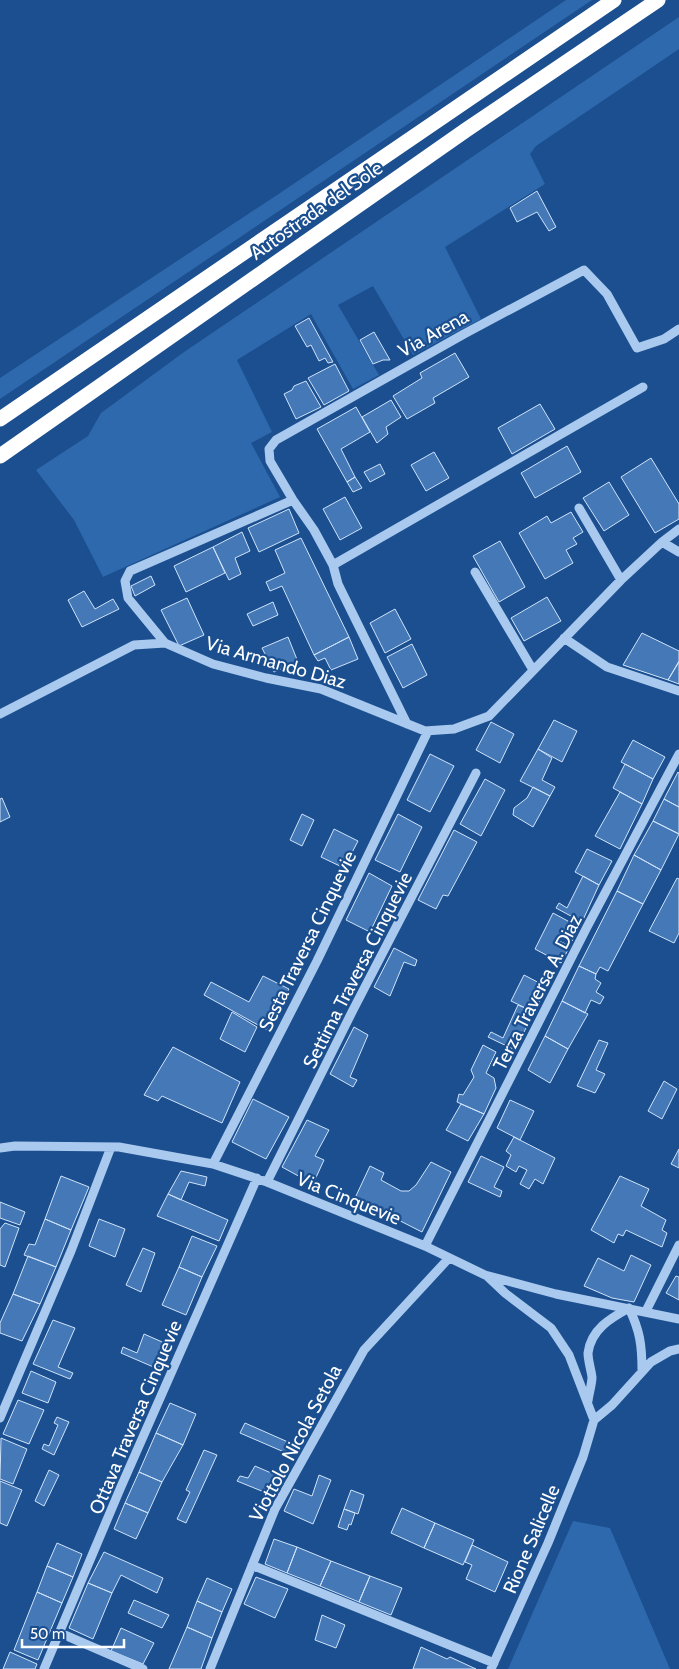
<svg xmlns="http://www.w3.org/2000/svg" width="679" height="1669" font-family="Cabin,sans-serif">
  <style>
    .green { fill: #2e69ad }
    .building { fill: #4478b7; stroke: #cfe3fa }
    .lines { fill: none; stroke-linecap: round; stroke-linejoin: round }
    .minor { stroke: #a9c9ee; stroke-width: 9 }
    .highway { stroke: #fff; stroke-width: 15 }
    .labels { text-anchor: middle; stroke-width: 4.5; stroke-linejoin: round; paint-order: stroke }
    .street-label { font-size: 19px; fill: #fff; stroke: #1b4f8f }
  </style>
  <rect width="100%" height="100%" fill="#1b4f8f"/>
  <path class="green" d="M566,0h26l-592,399v-21l280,-185z
    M679,17v32l-143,97 -6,8 15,30 -100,63 36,72 -68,36 -40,-69 -35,19 41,70 -26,14 -42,-75 -74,46 35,72 -21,11 29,54 -177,80 -29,-57 -38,-50 52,-34 13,-23 83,-61z
    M573,1521l37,7 60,141h-162z"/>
  <path class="building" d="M537,191l19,36 -7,4 -12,-19 -20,10 -7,-14z
    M309,318l24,44 -5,1 -3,-5 -6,3 -8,-16 -4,2 -12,-21z
    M374,332l16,28h-7l-10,4 -13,-24z
    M455,353l14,24 -36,21 2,5 -28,16 -14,-23 29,-18 -2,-5z
    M335,364l14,27 -25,14 -16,-27z
    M306,381l15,26 -25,12 -12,-25 8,-4 2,-4z
    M391,400l10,17 -15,10 2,7 -11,9 -15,-26z
    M540,404l15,25 -43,25 -14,-26z
    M356,407l14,25 -29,17 14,28 -8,5 -30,-53z
    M567,446l14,26 -46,26 -14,-25z
    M434,452l15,26 -23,13 -15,-26z
    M651,458l28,46v15l-24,14 -34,-56z
    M380,464l5,10 -15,8 -6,-10z
    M355,477l7,11 -9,4 -6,-10z
    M609,482l20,33 -25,16 -21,-33z
    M345,497l17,31 -22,12 -17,-31z
    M289,509l10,24 -40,19 -11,-24z
    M571,512l12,20 -10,6 4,6 -11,6 7,13 -28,16 -26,-46 28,-17 4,7z
    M242,532l8,19 -15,7 6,16 -12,6 -16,-33z
    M301,538l48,99 -35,18 -32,-69 -12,5 -4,-9 19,-9 -10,-23z
    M500,541l25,46 -26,15 -26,-46z
    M213,547l12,26 -39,19 -12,-26z
    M151,576l4,9 -20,11 -4,-10z
    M84,591l11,18 18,-10 6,10 -37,18 -14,-27z
    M547,597l14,24 -37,20 -13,-23z
    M187,598l17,37 -25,11 -18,-36z
    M273,602l5,13 -25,11 -6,-12z
    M395,609l16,30 -26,14 -15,-30z
    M642,633l37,18v10l-11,19 -45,-15z
    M288,637l10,25 -24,10 -12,-24z
    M349,637l9,22 -27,11 -6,-12 -7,3 -4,-6z
    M412,644l15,31 -24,13 -16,-31z
    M679,662v22l-11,-4z
    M554,720l23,11 -15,31 -24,-13z
    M491,722l23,12 -14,29 -24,-13z
    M633,740l32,17 -12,22 -32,-17z
    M538,749l14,9 -10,22 13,7 -5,9 -30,-15z
    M430,754l24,12 -24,46 -23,-12z
    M625,764l28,15 -11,25 -29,-16z
    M678,772l1,1v34l-15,-8z
    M485,779l20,11 -24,46 -21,-12z
    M533,787l17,9 -17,31 -20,-12 1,-7 13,-10z
    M620,792l22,12 -22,45 -25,-13z
    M2,798l8,19 -10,5v-23z
    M664,799l15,8v27l-26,-13z
    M302,814l12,6 -12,26 -12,-6z
    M398,814l24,13 -22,45 -25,-12z
    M653,821l26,13 -18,36 -27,-15z
    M334,829l24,12 -14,27 -23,-11z
    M454,830l23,12 -29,54 -5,-1 -7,14 -18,-9z
    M587,849l25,12 -13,24 -24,-13z
    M634,855l27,15 -18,34 -26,-13z
    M369,873l23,13 -22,46 -24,-12z
    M583,876l16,9 -17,37 -26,-14 3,-5 8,5z
    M677,878l2,1v54l-5,10 -25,-12z
    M617,891l26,13 -35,67 -8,-4 -4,7 -17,-8z
    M553,913l26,14 -7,14 -13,-7 -2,6 13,6 -9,17 -26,-14z
    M394,948l23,12 -2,6 -11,-4 -14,34 -16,-9z
    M579,966l17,8 -1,5 6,4 -5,9 8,5 -4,7 -9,-4 -6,13 -23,-12z
    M524,975l23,12 -13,25 -23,-11z
    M263,976l26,13 -22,41 -63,-35 7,-13 38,20z
    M562,1001l26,13 -20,35 -23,-13z
    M518,1005l16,7 -19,38 -27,-13 3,-5 12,6z
    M232,1012l25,15 -12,25 -25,-13z
    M354,1027l14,8 -18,42 7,3 -4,7 -23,-13z
    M545,1036l23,13 -18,34 -22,-13z
    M599,1040l9,3 -12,27 9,4 -10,19 -18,-7z
    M483,1045l13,7 -10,21 8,5 2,10 -12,26 -27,-12 2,-8 4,1 11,-18 -3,-7z
    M173,1047l67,35 -18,41 -60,-27 -4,5 -14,-6z
    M664,1081l13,8 -15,30 -14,-8z
    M253,1099l36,18 -23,42 -34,-17z
    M510,1100l24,11 -14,29 -23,-12z
    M461,1104l23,10 -16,27 -22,-11z
    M307,1120l22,10 -14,26 9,4 -11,24 -31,-17z
    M514,1137l41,21 -12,26 -8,-5 -6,10 -9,-5 7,-14 -8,-4 -3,6 -10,-6 5,-11 -5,-4z
    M679,1149v19l-8,-4z
    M481,1156l23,11 -10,20 8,4 -2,6 -32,-15z
    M431,1162l20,10 -29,60 -67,-34 15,-32 14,7 -3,7 20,11h8l7,-6z
    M181,1171l26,6 -2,9 -16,-4 -8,18 -13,-6z
    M61,1176l28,11 -18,43 -26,-11z
    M620,1176l29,13 -8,17 25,14 -4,10 5,3 -5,14 -36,-17 -3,6 -5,-2 -4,9 -23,-13z
    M168,1194l60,26 -9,21 -62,-25z
    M0,1202l25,10 -5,13 -20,-7z
    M45,1219l26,11 -15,37 -32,-12 5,-11 6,1z
    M99,1219l26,10 -10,28 -26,-11z
    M5,1223l14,5 -14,39 -5,-2v-36z
    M192,1236l25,10 -15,31 -23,-10z
    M143,1248l12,5 -14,39 -15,-7z
    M631,1255l20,10 -17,37 -22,-4 -28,-12 14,-28 26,13z
    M28,1256l28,11 -16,37 -27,-10z
    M179,1267l23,10 -16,38 -24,-10z
    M676,1276l3,1v23l-13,-7z
    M13,1294l27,10 -18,37 -22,-8v-10z
    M53,1320l22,8 -17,39 15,6 -3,6 -37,-15z
    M144,1334l25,11 -11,24 -37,-16 2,-6 14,6z
    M31,1371l25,11 -8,21 -26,-10z
    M18,1400l26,10 -15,34 -26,-10z
    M170,1403l26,11 -13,31 -27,-12z
    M57,1417l12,5 -15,33 -12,-6 2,-5 5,2 9,-21 -4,-2z
    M245,1423l52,23 -6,9 -51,-22z
    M156,1433l27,12 -21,37 -23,-10z
    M1,1438l26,11 -14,35 -13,-5z
    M204,1450l13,5 -31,68 -9,-4 13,-27 -4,-2z
    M255,1466l23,10 -9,18 -32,-13 3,-5 8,2z
    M49,1470l10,5 -15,31 -9,-5z
    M139,1472l23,10 -14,31 -23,-10z
    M319,1475l12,5 -18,44 -29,-13 10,-22 18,7z
    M0,1481l22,9 -15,36 -7,-3z
    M351,1490l13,5 -6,19 -14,-5z
    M125,1503l23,10 -12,26 -22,-10z
    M402,1508l33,15 -11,25 -33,-15z
    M344,1509l11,4 -4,12 -2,-1 -2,6 -9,-3z
    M435,1523l39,17 -11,25 -39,-17z
    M274,1539l23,8 -10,26 -22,-9z
    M57,1543l25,11 -9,23 -26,-11z
    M472,1545l36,17 -13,30 -29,-13 6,-14 -7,-3z
    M297,1547l34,14 -11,25 -33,-13z
    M104,1552l59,26 -6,15 -36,-18 -9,18 -24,-10z
    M331,1561l39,15 -11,26 -39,-16z
    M47,1566l26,11 -11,26 -25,-11z
    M370,1576l32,12 -11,27 -32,-13z
    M256,1577l32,12 -13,29 -31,-14z
    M207,1578l25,11 -10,23 -25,-11z
    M88,1583l24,10 -19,46 -24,-11z
    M37,1592l25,11 -24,57 -24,-10z
    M134,1600l35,15 -7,13 -34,-15z
    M197,1601l25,11 -10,26 -25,-11z
    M322,1615l23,10 -9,23 -21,-8z
    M187,1627l25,11 -11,31h-32z
    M121,1628l33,15 -11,21 -32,-13z
    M421,1647l26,12 3,-2 26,12h-63z
    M10,1652l27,12 -2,5h-32z"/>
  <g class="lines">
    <path class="minor" d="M579,508l42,72
      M662,542l17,10
      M333,565l310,-178
      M475,572l58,98
      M564,638l43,29 72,24
      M165,643l-37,-45 -3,-17 5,-10 163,-71
      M0,714l134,-69 31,-2 48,21 53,14 55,11 104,42 29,-2 35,-13 132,-136 41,-38 17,-13
      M407,724l-69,-140 -5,-19 -19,-35 -21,-30 -23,-39 -1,-12 7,-9 188,-106 120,-64 23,24 30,54 27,-9 15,-10
      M0,1148l15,-2 104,1 94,17 54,18 158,64 60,29 71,19 123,25
      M213,1164l104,-203 111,-230
      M267,1182l86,-172 123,-237
      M425,1246l162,-319 92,-173
      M487,1276l18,17 46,35 18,27 25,65
      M629,1308c11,23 13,37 13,63
      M646,1311l33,-66
      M588,1401c1,-8 4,-17 4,-24 -1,-8 -4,-16 -4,-24 3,-24 23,-35 41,-45
      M0,1418l71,-167 40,-104
      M252,1565l242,98
      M60,1633l83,36
      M44,1669l76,-180 137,-311
      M210,1669l65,-160 89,-159 85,-92
      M491,1669l57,-126 35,-86 11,-37 18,-15 39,-43 19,-11 9,-2"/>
    <path class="highway" d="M0,419l614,-419
      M0,456l466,-326 192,-130"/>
  </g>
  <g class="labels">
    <g class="street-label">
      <text transform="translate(316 210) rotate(-35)" y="7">Autostrada del Sole</text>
      <text transform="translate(433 333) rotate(-29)" y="7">Via Arena</text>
      <text transform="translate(276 662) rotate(16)" y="7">Via Armando Diaz</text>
      <text transform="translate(307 941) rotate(-64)" y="7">Sesta Traversa Cinquevie</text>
      <text transform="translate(357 970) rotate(-63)" y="7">Settima Traversa Cinquevie</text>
      <text transform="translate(537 992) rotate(-63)" y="7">Terza Traversa A. Diaz</text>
      <text transform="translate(349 1198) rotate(22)" y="7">Via Cinquevie</text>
      <text transform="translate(135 1417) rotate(-67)" y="7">Ottava Traversa Cinquevie</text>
      <text transform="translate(295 1443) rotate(-62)" y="7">Viottolo Nicola Setola</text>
      <text transform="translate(531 1539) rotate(-67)" y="7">Rione Salicelle</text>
    </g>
  </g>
  <path d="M22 1639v8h102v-8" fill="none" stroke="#ffffff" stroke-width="2.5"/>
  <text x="30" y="1639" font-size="15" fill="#ffffff" stroke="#1b4f8f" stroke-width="4" paint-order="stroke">50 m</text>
</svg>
